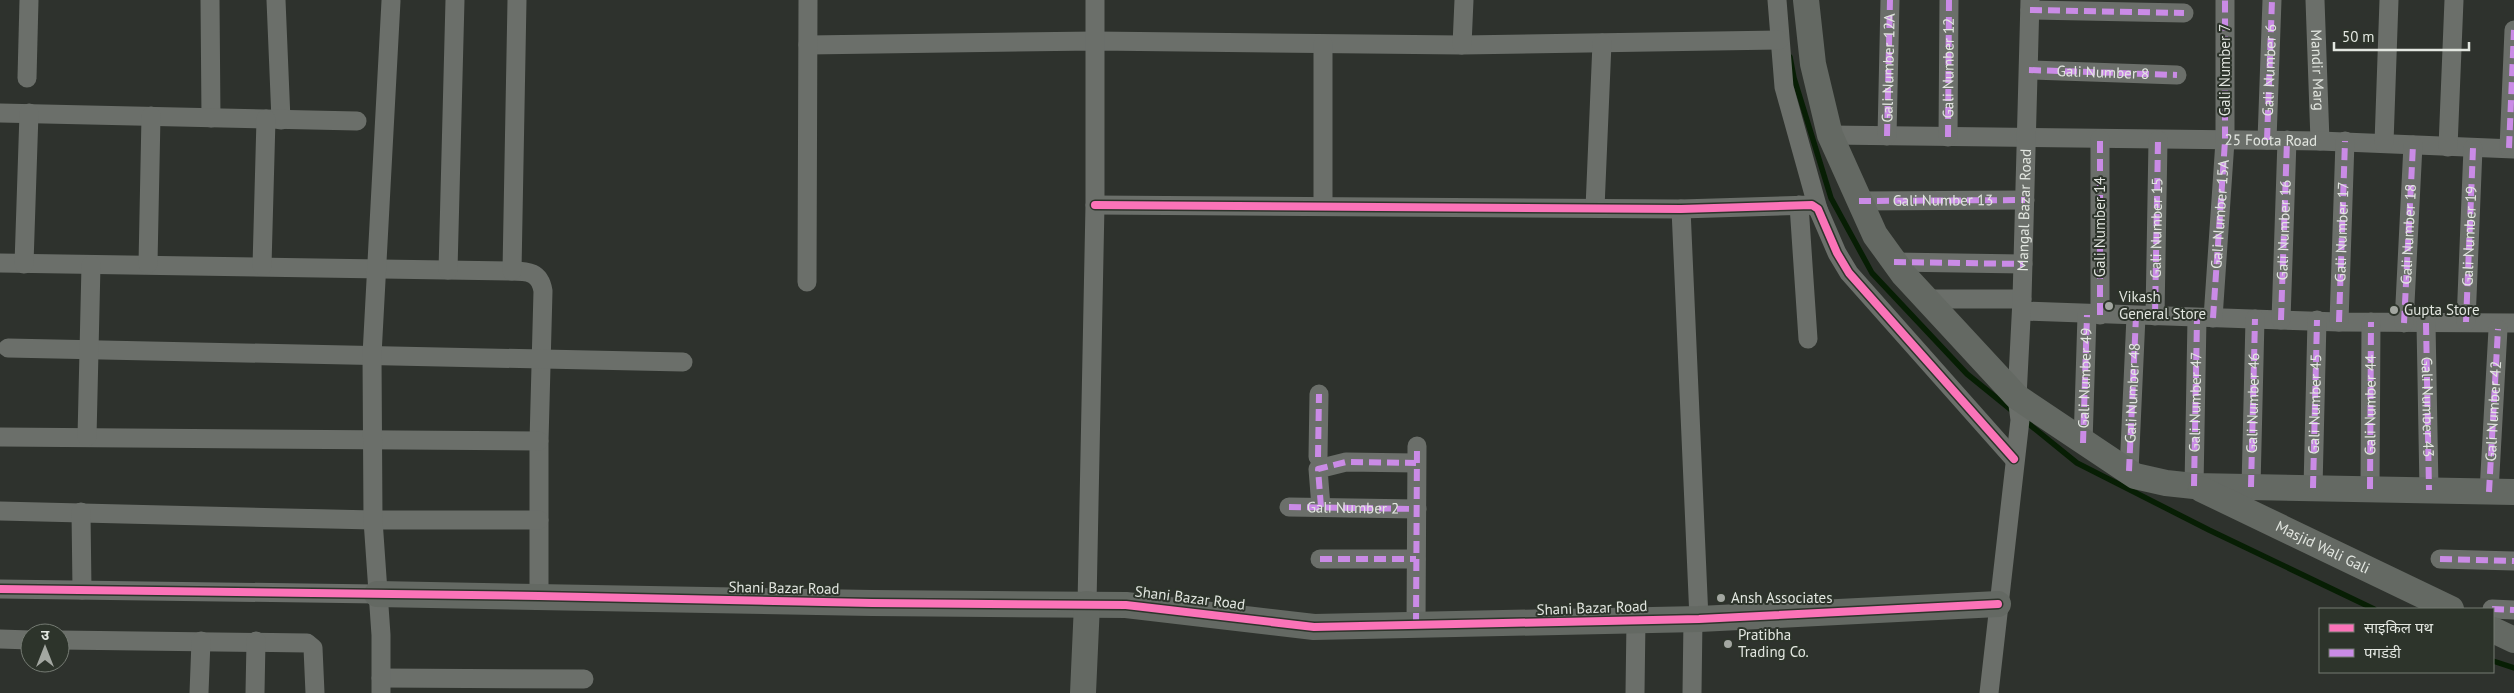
<svg xmlns="http://www.w3.org/2000/svg" width="2514" height="693" font-family="'PT Sans','Noto Sans Devanagari',sans-serif">
  <style>
    .lines { fill: none; stroke-linecap: round; stroke-linejoin: round }
    .stream { stroke: #071e04; stroke-width: 5.5 }
    .street { stroke: #6b6f6a; stroke-width: 19 }
    .secondary { stroke: #646963; stroke-width: 26 }
    .quiet { stroke: #ca8be6; stroke-width: 6; stroke-dasharray: 12 6; stroke-linecap: butt }
    .cycleway-casing { stroke: #2d342b; stroke-width: 11 }
    .cycleway { stroke: #fb73b8; stroke-width: 8 }
    .poi-dot { fill: #a3a7a1; stroke: #2d342b; stroke-width: 2 }
    .labels { text-anchor: middle; stroke-width: 4; stroke-linejoin: round; paint-order: stroke }
    .street-label { font-size: 15px; fill: #e2e6e0; stroke: #2d342b }
    .poi-label { font-size: 15px; fill: #e2e6e0; stroke: #2d342b; text-anchor: start }
  </style>
  <rect width="100%" height="100%" fill="#2e322d"/>
  <g class="lines">
    <path class="stream" d="M1790,57l4,21 37,120 41,75 95,101 48,39
      M2024,420l53,43 132,67 165,79
      M2493,661l21,7"/>
    <g class="street">
      <path d="M210,0l1,118"/>
      <path d="M276,0l5,120"/>
      <path d="M1777,0l7,87 34,122"/>
      <path id="s1" d="M2315,0l5,141"/>
      <path d="M2030,10l154,3"/>
      <path d="M808,45l287,-4 367,4 317,-5"/>
      <path d="M1462,45l2,-45"/>
      <path d="M2029,70l148,5"/>
      <path d="M27,78l2,-78"/>
      <path d="M0,113l357,8"/>
      <path id="s2" d="M1830,135l490,6 194,8"/>
      <path id="s3" d="M1887,136l3,-136"/>
      <path d="M1948,137l1,-137"/>
      <path id="s4" d="M2267,140l5,-140"/>
      <path d="M2384,143l5,-143"/>
      <path d="M2448,147l6,-147"/>
      <path d="M2509,148l5,-118"/>
      <path d="M1859,201l166,-1"/>
      <path d="M1095,205l586,4 131,-4 6,4 19,44 12,20 165,186"/>
      <path d="M1799,205l9,134"/>
      <path d="M1323,206v-162"/>
      <path d="M1595,208l7,-165"/>
      <path d="M1681,209l18,410"/>
      <path d="M1894,262l129,2"/>
      <path d="M0,263l512,8c16,0 28,1 31,20l-4,150v155"/>
      <path d="M24,264l5,-151"/>
      <path d="M148,264l3,-148"/>
      <path d="M262,266l4,-147"/>
      <path d="M448,270l7,-270"/>
      <path d="M512,271l5,-271"/>
      <path d="M807,282l1,-282"/>
      <path d="M1926,299h96"/>
      <path d="M2022,311l317,11 175,1"/>
      <path d="M2100,315v-176"/>
      <path d="M2155,316l3,-176"/>
      <path d="M2213,318l12,-177v-141"/>
      <path d="M2281,320l6,-180"/>
      <path d="M2339,322l6,-181"/>
      <path id="s5" d="M2466,322l7,-174"/>
      <path d="M2404,323l9,-178"/>
      <path id="s6" d="M2426,323l3,167"/>
      <path d="M8,348l675,14"/>
      <path d="M0,437l539,4"/>
      <path d="M87,437l4,-172"/>
      <path id="s7" d="M2083,443l4,-128"/>
      <path d="M1318,457l1,-63"/>
      <path id="s8" d="M2129,471l7,-155"/>
      <path id="s9" d="M2194,486l3,-168"/>
      <path id="s10" d="M2251,487l4,-168"/>
      <path d="M2313,488l4,-168"/>
      <path d="M2370,489l1,-167"/>
      <path id="s11" d="M2489,492l9,-163"/>
      <path id="s12" d="M1289,507l128,2"/>
      <path d="M1321,507l-3,-38 28,-7 70,1"/>
      <path d="M0,511l373,9h166"/>
      <path d="M81,512l1,78"/>
      <path d="M1320,559h96"/>
      <path d="M2440,559l74,2"/>
      <path d="M0,589l377,5"/>
      <path d="M1087,604l8,-399v-205"/>
      <path d="M2492,609l22,1"/>
      <path d="M1416,625l1,-179"/>
      <path d="M0,639l30,1"/>
      <path d="M60,640l247,3 6,5 2,45"/>
      <path d="M381,678l203,1"/>
      <path d="M199,693l2,-52"/>
      <path d="M255,693l1,-52"/>
      <path d="M381,693v-58l-8,-115 -1,-165 19,-354"/>
      <path d="M1635,693l1,-73"/>
      <path d="M1692,693l1,-74"/>
      <path id="s13" d="M1989,693l31,-273 -3,-23 5,-98 8,-299"/>
    </g>
    <g class="secondary">
      <path d="M1806,0l7,64 17,71 45,100 29,40 113,122 118,79 31,7 28,3 320,6"/>
      <path id="s14" d="M2201,489l250,120"/>
      <path d="M377,594l495,9 254,2 188,22 385,-8 299,-15"/>
      <path d="M2493,630l21,10"/>
      <path d="M1083,693l4,-89"/>
    </g>
    <g class="quiet">
      <path d="M2030,10l154,3"/>
      <path id="s15" d="M2029,70l148,5"/>
      <path d="M1887,136l3,-136"/>
      <path id="s16" d="M1948,137l1,-137"/>
      <path d="M2267,140l5,-140"/>
      <path d="M2509,148l5,-118"/>
      <path id="s17" d="M1859,201l166,-1"/>
      <path d="M1894,262l129,2"/>
      <path d="M2100,315v-176"/>
      <path id="s18" d="M2155,316l3,-176"/>
      <path id="s19" d="M2213,318l12,-177v-141"/>
      <path id="s20" d="M2281,320l6,-180"/>
      <path id="s21" d="M2339,322l6,-181"/>
      <path d="M2466,322l7,-174"/>
      <path id="s22" d="M2404,323l9,-178"/>
      <path d="M2426,323l3,167"/>
      <path d="M2083,443l4,-128"/>
      <path d="M1318,457l1,-63"/>
      <path d="M2129,471l7,-155"/>
      <path d="M2194,486l3,-168"/>
      <path d="M2251,487l4,-168"/>
      <path id="s23" d="M2313,488l4,-168"/>
      <path id="s24" d="M2370,489l1,-167"/>
      <path d="M2489,492l9,-163"/>
      <path d="M1289,507l128,2"/>
      <path d="M1321,507l-3,-38 28,-7 70,1"/>
      <path d="M1320,559h96"/>
      <path d="M2440,559l74,2"/>
      <path d="M2492,609l22,1"/>
      <path d="M1416,625l1,-179"/>
    </g>
    <defs>
      <path id="cycleway" d="M1095,205l586,4 131,-4 6,4 19,44 12,20 165,186
        M0,589l539,7 333,7 254,2 188,22 385,-8 299,-15"/>
    </defs>
    <use href="#cycleway" class="cycleway-casing"/>
    <use href="#cycleway" class="cycleway"/>
  </g>
  <g class="poi-dot">
    <circle cx="2109" cy="306" r="5"/>
    <circle cx="2394" cy="310" r="5"/>
    <circle cx="1721" cy="598" r="5"/>
    <circle cx="1728" cy="644" r="5"/>
  </g>
  <g class="labels">
    <g class="street-label">
      <text dy="5" stroke="none"><textPath href="#s3" startOffset="68">Gali Number 12A</textPath></text>
      <text dy="5" stroke="none"><textPath href="#s16" startOffset="69">Gali Number 12</textPath></text>
      <text transform="translate(2225 70) rotate(-90)" y="5">Gali Number 7</text>
      <text dy="5" stroke="none"><textPath href="#s4" startOffset="70">Gali Number 6</textPath></text>
      <text dy="5" stroke="none"><textPath href="#s1" startOffset="70">Mandir Marg</textPath></text>
      <text dy="5" stroke="none"><textPath href="#s15" startOffset="74">Gali Number 8</textPath></text>
      <text dy="5" stroke="none"><textPath href="#s2" startOffset="441">25 Foota Road</textPath></text>
      <text dy="5" stroke="none"><textPath href="#s17" startOffset="84">Gali Number 13</textPath></text>
      <text dy="5" stroke="none"><textPath href="#s13" startOffset="485">Mangal Bazar Road</textPath></text>
      <text dy="5" stroke="none"><textPath href="#s19" startOffset="104">Gali Number 15A</textPath></text>
      <text transform="translate(2100 227) rotate(-90)" y="5">Gali Number 14</text>
      <text dy="5" stroke="none"><textPath href="#s18" startOffset="88">Gali Number 15</textPath></text>
      <text dy="5" stroke="none"><textPath href="#s20" startOffset="90">Gali Number 16</textPath></text>
      <text dy="5" stroke="none"><textPath href="#s21" startOffset="90">Gali Number 17</textPath></text>
      <text dy="5" stroke="none"><textPath href="#s22" startOffset="89">Gali Number 18</textPath></text>
      <text dy="5" stroke="none"><textPath href="#s5" startOffset="86">Gali Number 19</textPath></text>
      <text dy="5" stroke="none"><textPath href="#s7" startOffset="65">Gali Number 49</textPath></text>
      <text dy="5" stroke="none"><textPath href="#s8" startOffset="78">Gali Number 48</textPath></text>
      <text dy="5" stroke="none"><textPath href="#s9" startOffset="84">Gali Number 47</textPath></text>
      <text dy="5" stroke="none"><textPath href="#s10" startOffset="84">Gali Number 46</textPath></text>
      <text dy="5" stroke="none"><textPath href="#s23" startOffset="84">Gali Number 45</textPath></text>
      <text dy="5" stroke="none"><textPath href="#s24" startOffset="84">Gali Number 44</textPath></text>
      <text dy="5" stroke="none"><textPath href="#s6" startOffset="84">Gali Number 43</textPath></text>
      <text dy="5" stroke="none"><textPath href="#s11" startOffset="81">Gali Number 42</textPath></text>
      <text dy="5" stroke="none"><textPath href="#s12" startOffset="64">Gali Number 2</textPath></text>
      <text dy="5" stroke="none"><textPath href="#s14" startOffset="135">Masjid Wali Gali</textPath></text>
      <text transform="translate(784 588) rotate(1)" y="5">Shani Bazar Road</text>
      <text transform="translate(1190 598) rotate(7)" y="5">Shani Bazar Road</text>
      <text transform="translate(1592 608) rotate(-2)" y="5">Shani Bazar Road</text>
    </g>
    <g class="poi-label">
      <text x="2119" y="302">Vikash<tspan x="2119" dy="17">General Store</tspan></text>
      <text x="2404" y="315">Gupta Store</text>
      <text x="1731" y="603">Ansh Associates</text>
      <text x="1738" y="640">Pratibha<tspan x="1738" dy="17">Trading Co.</tspan></text>
    </g>
  </g>
  <rect x="2319" y="608" width="175" height="65" fill="#2d342b" stroke="#757b73"/>
  <rect x="2329" y="624" width="25" height="8" fill="#fb73b8" stroke="#757b73"/>
  <text x="2364" y="633" font-size="15" fill="#e2e6e0">साइकिल पथ</text>
  <rect x="2329" y="649" width="25" height="8" fill="#ca8be6" stroke="#757b73"/>
  <text x="2364" y="658" font-size="15" fill="#e2e6e0">पगडंडी</text>
  <g transform="translate(45 648)"><circle r="24" fill="#2d342b" stroke="#757b73"/>
  <path d="M0-4L9 19L0 12L-9 19Z" fill="#a3a7a1"/>
  <text y="-8" font-size="14" font-weight="bold" text-anchor="middle" fill="#e2e6e0">उ</text>
  </g>
  <path d="M2334 42v8h135v-8" fill="none" stroke="#e2e6e0" stroke-width="2.5"/>
  <text x="2342" y="42" font-size="15" fill="#e2e6e0" stroke="#2d342b" stroke-width="4" paint-order="stroke">50 m</text>
</svg>
